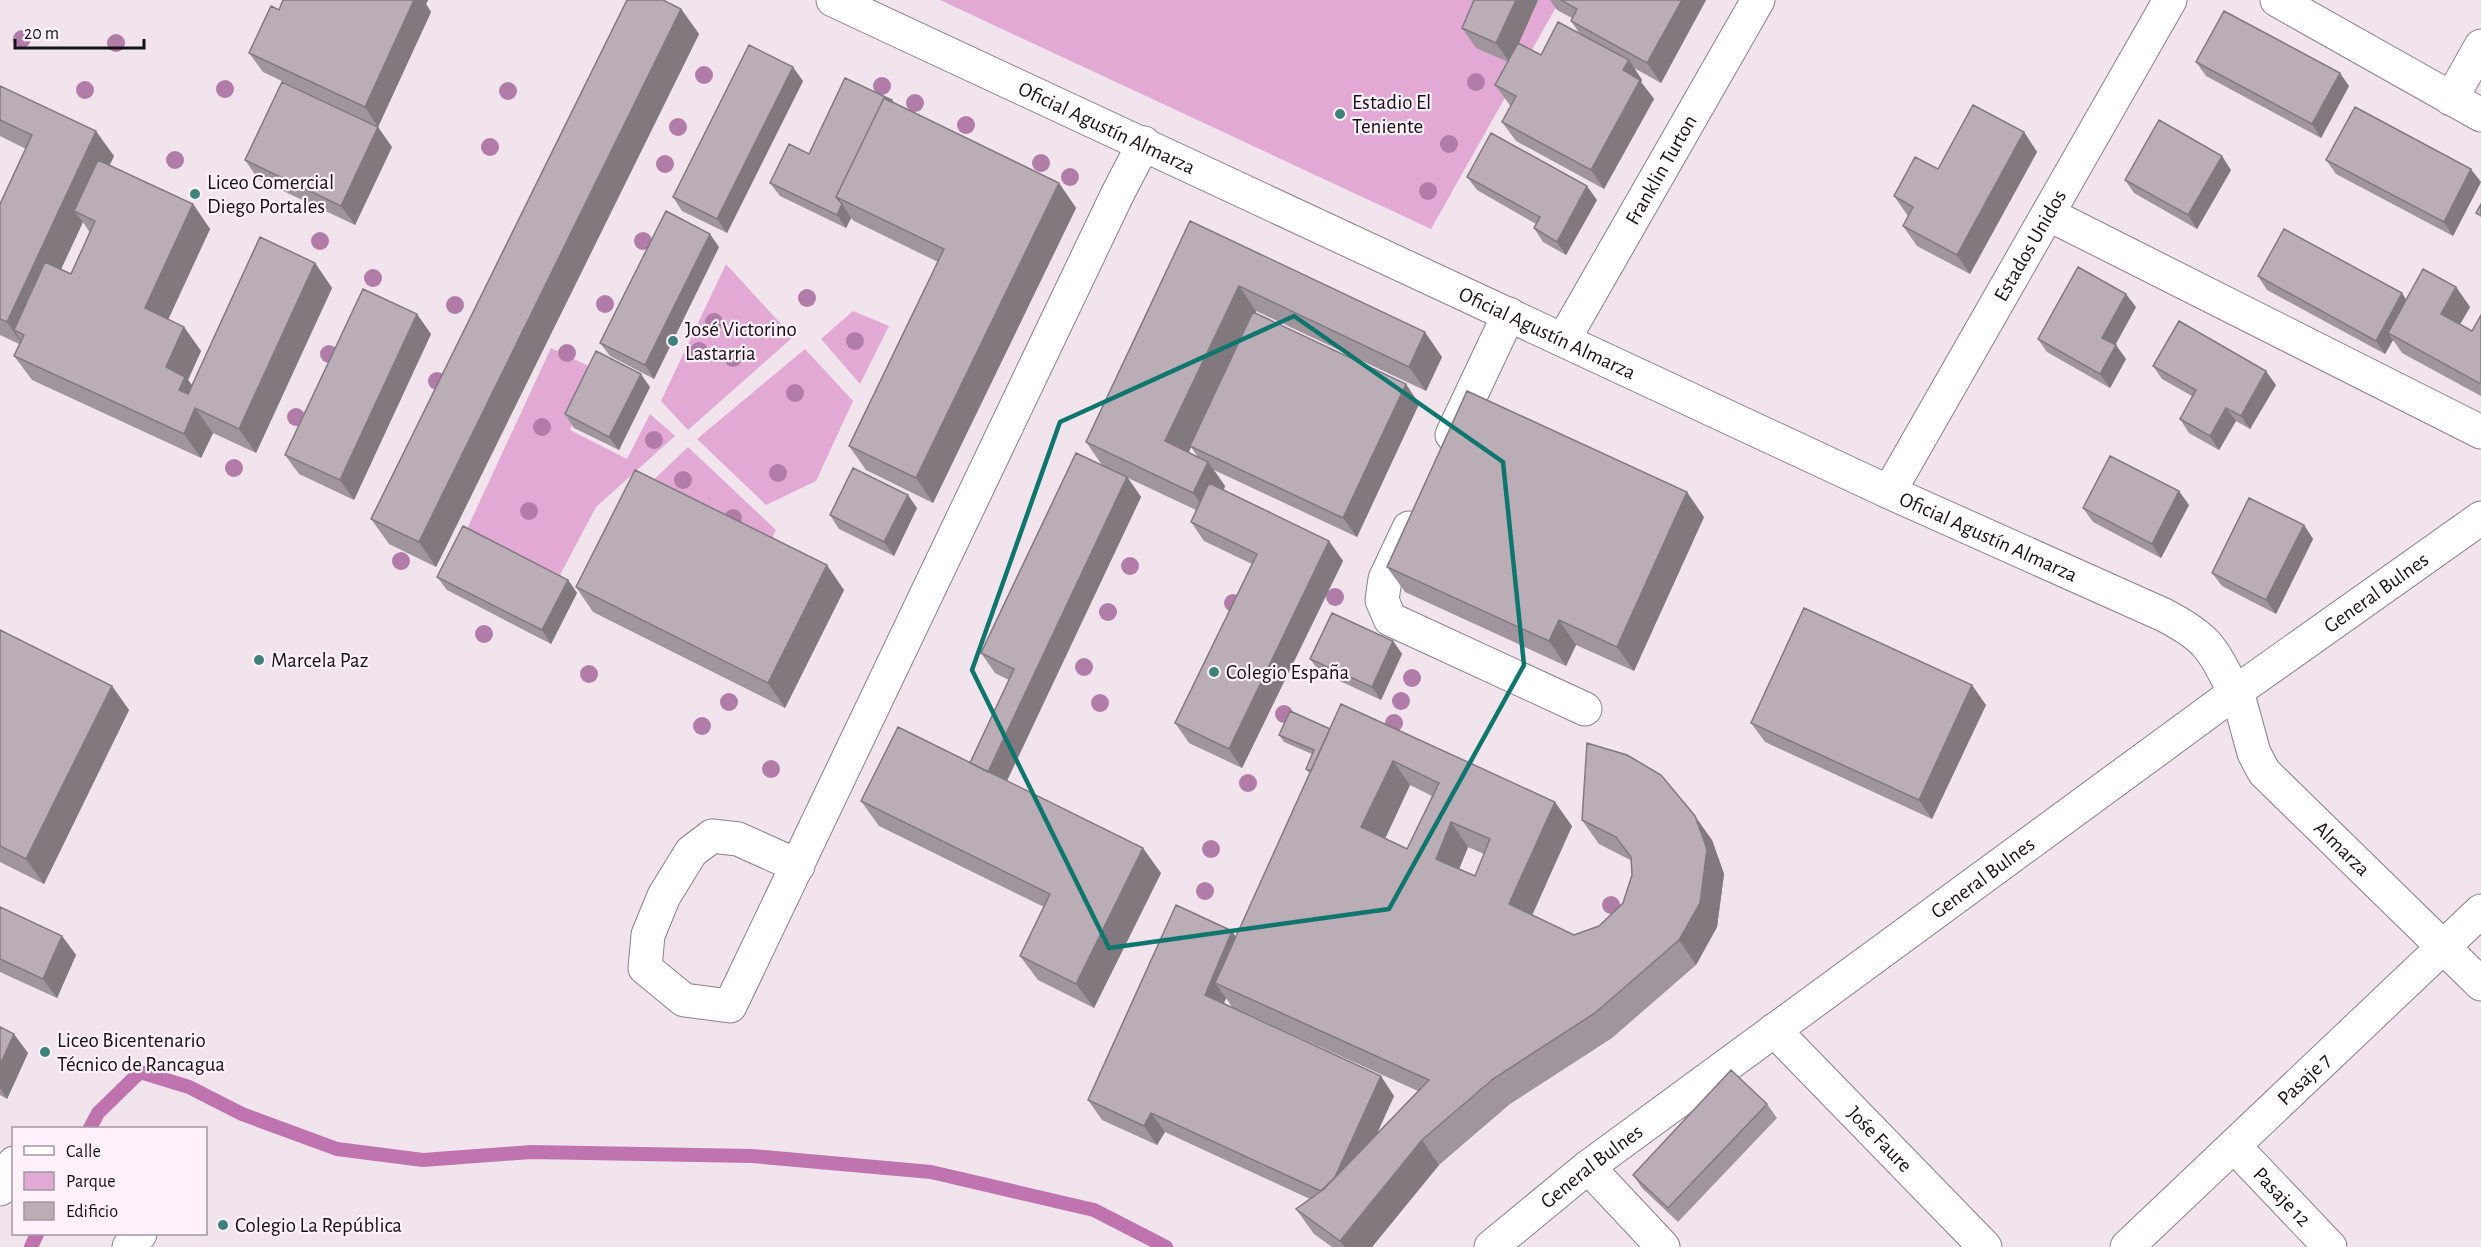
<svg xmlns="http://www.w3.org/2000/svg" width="2481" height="1247" font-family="'Alegreya Sans',sans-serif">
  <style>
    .green { fill: #e3a9d5 }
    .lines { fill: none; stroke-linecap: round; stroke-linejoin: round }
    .stream { stroke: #bf74af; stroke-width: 14 }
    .minor-casing { stroke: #8c8089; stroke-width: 35 }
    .minor { stroke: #fff; stroke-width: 33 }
    .tree { fill: #b27ca9 }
    .wall { fill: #a0959d; fill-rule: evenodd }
    .shaded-wall { fill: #82797f }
    .building { fill: #baadb6; stroke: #82797f; stroke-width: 1.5; fill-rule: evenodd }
    .marked { fill: none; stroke: #0f766e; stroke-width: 4.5; stroke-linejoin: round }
    .poi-dot { fill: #3d837b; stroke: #fef1fb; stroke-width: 2 }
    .labels { text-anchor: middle; stroke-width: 4.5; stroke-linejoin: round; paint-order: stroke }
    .poi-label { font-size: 21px; fill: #171216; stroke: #fef1fb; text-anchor: start }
    .street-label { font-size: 21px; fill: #171216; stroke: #fef1fb }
  </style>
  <rect width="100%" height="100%" fill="#f1e4ed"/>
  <path class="green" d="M940,0h620l-129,229z
    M726,264l67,73 -105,93 -27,-29z
    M853,311l36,15 -29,58 -39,-45z
    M551,348l46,22 -27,60 57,29 23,-45 25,22 -79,71 -36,68 -93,-46z
    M805,349l48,52 -37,80 -50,24 -69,-66z
    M688,447l88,83 -8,18 -122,-61z"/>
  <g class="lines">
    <path class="stream" d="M90,1128l8,-15 42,-41 49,15 53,27 95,35 86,11 108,-8 221,4 179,16 163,38 72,37
      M31,1247l6,-13"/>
    <defs>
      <g id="minor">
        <path id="s1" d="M833,0l1056,492 275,123c42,22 47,31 68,72l5,4"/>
        <path d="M2277,0l204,115"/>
        <path d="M2451,99l30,-53"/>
        <path d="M2048,214l433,218"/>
        <path id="s2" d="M1564,339l194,-339"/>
        <path d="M1452,435l57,-121"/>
        <path id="s3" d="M1889,492l281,-492"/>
        <path d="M1409,528l-24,51 -3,21 8,19 195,90"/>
        <path id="s4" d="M2237,691l17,62 10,19 217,212"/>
        <path d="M798,866l-60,-27 -26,-3 -21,16 -27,44 -16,39 -3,33 39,32 46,6 388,-813 26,-50"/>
        <path id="s5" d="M1774,1030l211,217"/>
        <path id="s6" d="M2234,1146l96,101"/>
        <path d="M1588,1167l75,80"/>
        <path d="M0,1189l14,-26"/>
        <path d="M129,1247l11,-13"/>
        <path id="s7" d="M1491,1247l97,-80 649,-476 244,-173"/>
        <path id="s8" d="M2127,1247l354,-336"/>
      </g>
    </defs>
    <use href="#minor" class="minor-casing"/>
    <use href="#minor" class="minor"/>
  </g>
  <g class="tree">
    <circle cx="22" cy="39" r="9"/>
    <circle cx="116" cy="43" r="9"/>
    <circle cx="704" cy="75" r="9"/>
    <circle cx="1476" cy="82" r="9"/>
    <circle cx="882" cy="86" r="9"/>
    <circle cx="225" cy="89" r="9"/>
    <circle cx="85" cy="90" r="9"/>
    <circle cx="508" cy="91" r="9"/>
    <circle cx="915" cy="103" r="9"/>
    <circle cx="966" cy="125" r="9"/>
    <circle cx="678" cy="127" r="9"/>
    <circle cx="1449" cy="144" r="9"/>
    <circle cx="490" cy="147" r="9"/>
    <circle cx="175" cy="160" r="9"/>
    <circle cx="1041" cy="163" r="9"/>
    <circle cx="665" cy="164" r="9"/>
    <circle cx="1070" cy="177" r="9"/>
    <circle cx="1428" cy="191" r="9"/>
    <circle cx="320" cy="241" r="9"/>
    <circle cx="643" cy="241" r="9"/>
    <circle cx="373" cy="278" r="9"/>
    <circle cx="807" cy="298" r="9"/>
    <circle cx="605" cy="304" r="9"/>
    <circle cx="455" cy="305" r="9"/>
    <circle cx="714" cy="322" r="9"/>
    <circle cx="855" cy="341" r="9"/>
    <circle cx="699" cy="351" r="9"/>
    <circle cx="567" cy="353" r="9"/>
    <circle cx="329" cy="354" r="9"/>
    <circle cx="733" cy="358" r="9"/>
    <circle cx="437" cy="381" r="9"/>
    <circle cx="795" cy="393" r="9"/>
    <circle cx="296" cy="417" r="9"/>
    <circle cx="542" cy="427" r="9"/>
    <circle cx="654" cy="440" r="9"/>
    <circle cx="234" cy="468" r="9"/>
    <circle cx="778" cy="473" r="9"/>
    <circle cx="683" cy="480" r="9"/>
    <circle cx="529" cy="511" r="9"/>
    <circle cx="733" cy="518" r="9"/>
    <circle cx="401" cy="561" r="9"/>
    <circle cx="1130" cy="566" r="9"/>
    <circle cx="1335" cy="597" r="9"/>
    <circle cx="1233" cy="603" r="9"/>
    <circle cx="1108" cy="612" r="9"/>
    <circle cx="484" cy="634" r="9"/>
    <circle cx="1084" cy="667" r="9"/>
    <circle cx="589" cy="674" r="9"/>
    <circle cx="1412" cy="678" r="9"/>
    <circle cx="1401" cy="701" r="9"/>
    <circle cx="729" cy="702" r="9"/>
    <circle cx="1100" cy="703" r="9"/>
    <circle cx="1284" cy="714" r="9"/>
    <circle cx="1394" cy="723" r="9"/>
    <circle cx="702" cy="726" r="9"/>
    <circle cx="771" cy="769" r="9"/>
    <circle cx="1248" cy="783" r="9"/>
    <circle cx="1211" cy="849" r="9"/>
    <circle cx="1205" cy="891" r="9"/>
    <circle cx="1611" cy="905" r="9"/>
  </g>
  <path class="wall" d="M283,0h145l-2,4 5,8 -53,115 -115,-55 -14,-19 30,-43z
    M1474,0h64l-19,43 22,12 39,-21 -9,-13 1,-3 -15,-8 -7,-10h156l-45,83 -27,-15 8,12 -1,2 13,17 -50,90 -88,-48 -14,-19 9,-16 -2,-2 -14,-19 13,-23 -32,-14 -14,-20z
    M681,9l18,25 -263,533 -47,-23 -18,-25z
    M2196,62l153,24 -28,52 -115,-62z
    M803,81l-76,152 -45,-22 -9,-14z
    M0,86l114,70 -5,10 84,38 17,25 -42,90 16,8 17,24 -13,29 4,5 123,-122 17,25 -76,165 -43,-20 -12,25 -169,-78 -18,-24 5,-12 -19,-9v-131l26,-55 -26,-13zM83,222l7,11 -19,41 -10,-5z
    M892,100l2,3 165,80 17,25 -143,295 -67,-33 -17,-24 89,-184 -84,-41 -3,-3 -5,10 -66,-32 -10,-13 39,-29z
    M2024,132l13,20 -67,122 -53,-28 -14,-20 5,-10 -14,-20 44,-27z
    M392,147l-37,78 -97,-46 -13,-19z
    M2326,160l155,22 -28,54 -117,-62z
    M2231,170l-34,59 -63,-36 -9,-13z
    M1467,177l130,23 -31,55 -23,-13 -9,-14 2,-4 -59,-34z
    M1190,221l252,136 -16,34 -170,-80 -1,2 151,71 13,20 -62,133 -143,-67 11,16 -1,4 105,51 14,20 -101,207 -53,-25 -14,-20 77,-159 -48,-23 -13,-19 5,-12 -68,-32 13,19 -134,284 154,92 -67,135 -56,-28 -18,-24 24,-49 -165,-81 -18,-25 109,-38 39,-83 -14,-7 -14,-20 121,-188 -16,-23zM1191,447l7,10 -9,-5z
    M719,247l-65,132 -44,-23 -10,-13z
    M2258,276l148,23 50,-12 14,20 -10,17 12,7 9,-16v81l-79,-43 -9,-13 -8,14 -118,-64z
    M2136,307l-21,38 11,14 -16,29 -63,-36 -9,-13z
    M431,334l-77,166 -55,-26 -14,-19z
    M2153,366l123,19 -26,44 -14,-8 -17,29 -30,-17 -9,-14 12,-23 -30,-17z
    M650,387l-31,63 -45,-22 -9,-14z
    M2189,505l-28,53 -68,-36 -10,-14z
    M917,508l-23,48 -55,-27 -9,-14z
    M1704,517l-70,154 -58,-26 -10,21 -161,-74 -18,-25z
    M2304,525l9,14 -37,75 -54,-28 -10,-13z
    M437,577l131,3 9,13 -26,51 -104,-54z
    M576,587l268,3 -59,118 -192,-96z
    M0,630l112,56 17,24 -85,174 -44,-22z
    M1393,641l9,13 -21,46 -61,-28 -10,-13z
    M1986,705l-54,114 -167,-77 -14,-19z
    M1330,729l242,97 -40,89 42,20 25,-9 24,-23 9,-28v-14l-33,-17 -17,-24 130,20 12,34 -7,53 -21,38 -84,73 -102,66 -71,61 -67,82h-40l-18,-13 -18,-25 14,-10 -145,-67 -8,13 -55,-25 -14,-20 148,-163 74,-163 -4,-5 6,-15 -28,-12 -5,-7zM1410,785l22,11 -25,53 -22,-11zM1468,847l16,7 -9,22 -16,-7zM1226,998l6,9 186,84 -41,42 17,-37 -170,-93z
    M0,907l62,29 14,19 -19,43 -57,-26z
    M0,1027l28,26 -21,46 -7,-4z
    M1767,1104l10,14 -99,104 -36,-34 -9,-13z"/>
  <path class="shaded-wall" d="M414,0h14l-2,4 5,8 -53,115 -13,-20z
    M1516,0h22l-28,63 -14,-20z
    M1682,0h24l-45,83 -14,-20z
    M681,9l18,25 -263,533 -17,-25z
    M1629,60l13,20 -1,2 13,17 -50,90 -13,-19 32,-100z
    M793,67l10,14 -76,152 -10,-14z
    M2340,73l9,13 -28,52 -9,-14z
    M378,127l14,20 -37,78 -14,-19z
    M96,131l18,25 -28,60 -12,-5 9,11 -55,118 -4,-5 -10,-5 11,16 -1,1 -17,-25z
    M2024,132l13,20 -67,122 -13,-19z
    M2222,156l9,14 -34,59 -9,-14z
    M2471,169l10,13 -28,54 -9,-14z
    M1059,183l17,25 -143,295 -17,-25z
    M1587,186l10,14 -31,55 -9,-13z
    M193,204l17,25 -48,104 -17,-25z
    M842,204l9,14 -5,10 -9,-13z
    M710,234l9,13 -65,132 -9,-14z
    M315,263l17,25 -76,165 -17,-24z
    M1239,286l17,25 -74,155 -17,-25z
    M2456,287l14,20 -15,26 -14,-19z
    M2402,293l9,14 -23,26 5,7 -8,14 -9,-13z
    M2126,294l10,13 -24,44 -10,-13z
    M417,314l14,20 -77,166 -14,-20z
    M184,327l17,24 -13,29 15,21 -8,7 18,25 -12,25 -17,-24 -18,-67z
    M1425,332l17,25 -16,34 -17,-24z
    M2116,345l10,14 -16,29 -10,-14z
    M2266,371l10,14 -26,44 -9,-13z
    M641,374l9,13 -31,63 -10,-13z
    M1406,384l13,20 -62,133 -14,-19z
    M2226,408l10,13 -17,29 -9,-14z
    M1208,462l17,24 -14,31 -18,-24z
    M1127,477l14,20 -140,296 -14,-19z
    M2179,491l10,14 -28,53 -9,-14z
    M1687,492l17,25 -70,154 -17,-24z
    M908,495l9,13 -23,48 -10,-14z
    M2304,525l9,14 -37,75 -10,-14z
    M1329,541l14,20 -101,207 -13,-19z
    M827,565l17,25 -59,118 -17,-25z
    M568,580l9,13 -26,51 -9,-14z
    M1559,620l17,25 -10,21 -17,-25z
    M1393,641l9,13 -21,46 -9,-13z
    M1972,685l14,20 -54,114 -13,-19z
    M112,686l17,24 -85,174 -18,-25z
    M1393,761l17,24 -31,67 -18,-25z
    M1555,802l17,24 -46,103 -17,-25z
    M1695,816l17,24 12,34 -7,53 -21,38 -17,-25z
    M1451,822l17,25 -15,37 -17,-25z
    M1143,848l18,25 -67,135 -18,-24z
    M1232,931l13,19 -30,33 11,15 -7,17 -14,-20z
    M62,936l14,19 -19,43 -14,-19z
    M14,1034l14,19 -21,46 -7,-11v-23z
    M1381,1076l13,20 -53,117 -14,-19z
    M1151,1113l14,19 -8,13 -13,-19z
    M1422,1140l17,25 -67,82h-27l-5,-6z"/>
  <path class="building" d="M283,0h131l-49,107 -116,-54 22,-47 8,4z
    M627,0h36l18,9 -262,533 -48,-23z
    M1474,0h42l-20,43 -34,-15z
    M1561,0h121l-35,63 -76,-42 6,-12z
    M2224,11l116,62 -28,51 -116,-62z
    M1558,22l71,38 -6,10 17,10 -49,90 -89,-48 14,-26 -21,-11 23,-42 23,12z
    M749,45l44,22 -76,152 -44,-22z
    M845,78l47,22 -1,2 -7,-4 -48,99 6,7 -5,11 -67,-32 19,-39 20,10z
    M282,82l96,45 -37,79 -96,-46z
    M0,86l96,45 -89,191 -7,-3v-115l32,-69 -32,-15z
    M884,98l175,85 -143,295 -67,-32 95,-197 -108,-52z
    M1973,105l51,27 -67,123 -54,-29 10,-19 -19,-11 21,-39 23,12z
    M2355,107l116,62 -27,53 -118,-62z
    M2159,120l63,36 -34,59 -63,-35z
    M1491,133l96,53 -30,56 -23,-14 6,-11 -73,-40z
    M98,160l95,44 -48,104 39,19 -18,40 19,10 -6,13 9,4 72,-157 55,26 -76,166 -44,-21 -11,26 -170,-78 10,-21 -10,-5 31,-68 26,12 24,-53 -21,-10z
    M2481,204v12l-5,-3z
    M666,211l44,23 -65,131 -45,-22z
    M1190,221l235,111 -16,35 -170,-81 -74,155 43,21 -15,31 -107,-51z
    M2284,229l118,64 -26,48 -118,-65z
    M2078,267l48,27 -24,44 14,7 -16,29 -62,-35z
    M2423,269l33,18 -15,27 31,17 9,-16v69l-93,-51z
    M363,289l54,25 -77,166 -55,-25z
    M1253,312l153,72 -63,134 -153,-72z
    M2179,321l87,50 -25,45 -15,-8 -16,28 -30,-17 16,-29 -43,-24z
    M596,351l45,23 -32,63 -44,-23z
    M1467,391l220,101 -70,155 -58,-27 -10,21 -162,-74z
    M1076,453l51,24 -139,295 -18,-9 44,-94 -33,-16z
    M2110,456l69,35 -27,53 -69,-36z
    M853,468l55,27 -24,47 -54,-27z
    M635,470l192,95 -59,118 -192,-96z
    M1209,483l120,58 -100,208 -54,-26 82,-169 -66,-32z
    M2249,498l55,27 -38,75 -54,-27z
    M463,526l105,54 -26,50 -105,-53z
    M1804,608l168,77 -53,115 -168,-77z
    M1332,613l61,28 -21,46 -62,-28z
    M0,630l112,56 -86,173 -26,-13z
    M1341,704l214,98 -46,102 65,31 25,-9 24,-23 9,-28 -1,-18 -15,-20 -34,-17 5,-77 40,12 34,20 34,41 12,33 -7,54 -21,37 -84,73 -102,66 -71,61 -82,101 -44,-32 28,-20 105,-109 -214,-97zM1393,761l46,22 -32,66 -46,-22zM1451,822l39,17 -15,37 -39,-17z
    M1290,711l40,18 -19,42 -5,-2 8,-19 -35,-15z
    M898,727l245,121 -67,136 -56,-28 30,-62 -189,-93z
    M1176,905l56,26 -27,64 176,81 -46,101 -14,14 -170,-78 -7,13 -56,-26z
    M0,907l62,29 -19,43 -43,-20z
    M0,1027l14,7 -14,31z
    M1731,1070l36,34 -99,104 -35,-33z"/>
  <path class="marked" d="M1294,316l209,146 21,203 -135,244 -280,39 -137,-278 88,-248z"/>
  <g class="poi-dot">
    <circle cx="1340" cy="114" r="6"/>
    <circle cx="195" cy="194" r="6"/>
    <circle cx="673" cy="341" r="6"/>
    <circle cx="259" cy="660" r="6"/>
    <circle cx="1214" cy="672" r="6"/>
    <circle cx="45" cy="1052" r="6"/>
    <circle cx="223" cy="1225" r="6"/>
  </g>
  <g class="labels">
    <g class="poi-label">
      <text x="1352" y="109">Estadio El<tspan x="1352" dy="24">Teniente</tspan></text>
      <text x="207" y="189">Liceo Comercial<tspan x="207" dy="24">Diego Portales</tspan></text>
      <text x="685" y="336">José Victorino<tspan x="685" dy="24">Lastarria</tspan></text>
      <text x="271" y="667">Marcela Paz</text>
      <text x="1226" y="679">Colegio España</text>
      <text x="57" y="1047">Liceo Bicentenario<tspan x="57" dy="24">Técnico de Rancagua</tspan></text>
      <text x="235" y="1232">Colegio La República</text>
    </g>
    <g class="street-label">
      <text dy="7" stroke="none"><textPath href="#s1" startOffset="302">Oficial Agustín Almarza</textPath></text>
      <text dy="7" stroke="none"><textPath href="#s2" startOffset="195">Franklin Turton</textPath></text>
      <text dy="7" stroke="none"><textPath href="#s3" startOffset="284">Estados Unidos</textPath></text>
      <text dy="7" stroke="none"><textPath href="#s1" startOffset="788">Oficial Agustín Almarza</textPath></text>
      <text dy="7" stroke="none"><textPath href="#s1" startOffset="1274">Oficial Agustín Almarza</textPath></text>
      <text dy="7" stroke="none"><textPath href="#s7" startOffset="1101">General Bulnes</textPath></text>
      <text dy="7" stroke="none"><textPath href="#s4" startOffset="195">Almarza</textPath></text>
      <text dy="7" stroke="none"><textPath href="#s7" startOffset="615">General Bulnes</textPath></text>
      <text dy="7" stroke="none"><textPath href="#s8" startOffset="244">Pasaje 7</textPath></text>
      <text dy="7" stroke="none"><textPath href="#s5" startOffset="152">Jośe Faure</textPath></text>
      <text dy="7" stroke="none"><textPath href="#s7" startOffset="129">General Bulnes</textPath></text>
      <text dy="7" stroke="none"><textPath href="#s6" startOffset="70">Pasaje 12</textPath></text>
    </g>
  </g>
  <rect x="12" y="1127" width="195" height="108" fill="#fef1fb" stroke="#a2989f" stroke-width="1.5"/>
  <rect x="24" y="1146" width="30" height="9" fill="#ffffff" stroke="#a2989f" stroke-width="1.5"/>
  <text x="66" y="1157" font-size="18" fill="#171216">Calle</text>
  <rect x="24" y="1172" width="30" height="18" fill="#e3a9d5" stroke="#a2989f" stroke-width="1.5"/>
  <text x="66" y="1187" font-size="18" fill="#171216">Parque</text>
  <rect x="24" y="1202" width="30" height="18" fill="#baadb6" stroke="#a2989f" stroke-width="1.5"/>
  <text x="66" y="1217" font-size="18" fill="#171216">Edificio</text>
  <path d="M15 39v9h129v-9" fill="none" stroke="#171216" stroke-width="3"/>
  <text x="24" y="39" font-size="18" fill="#171216" stroke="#fef1fb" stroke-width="4.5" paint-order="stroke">20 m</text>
</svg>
